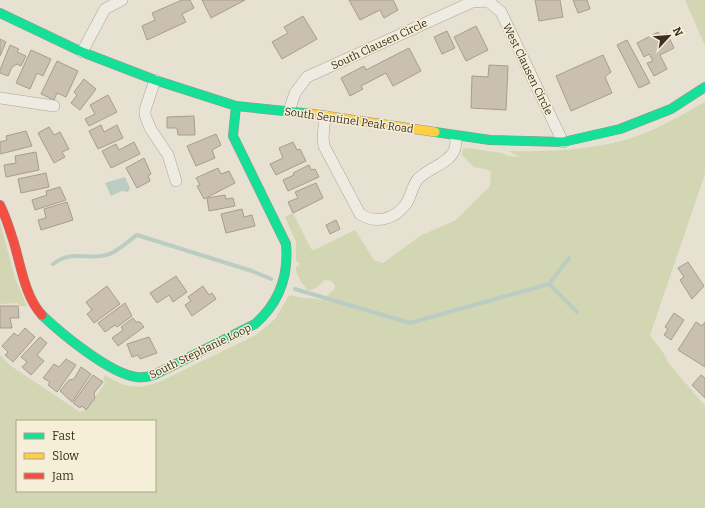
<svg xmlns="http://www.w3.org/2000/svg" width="705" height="508" font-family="Bitter,serif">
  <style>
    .green { fill: #d3d6b3; fill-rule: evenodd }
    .water { fill: #bbccc3 }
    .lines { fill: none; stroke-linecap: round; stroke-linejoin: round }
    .stream { stroke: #bbccc3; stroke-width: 4 }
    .building { fill: #cac0b1; stroke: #a79d8f }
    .street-casing { stroke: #aca699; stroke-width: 12 }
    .fast-casing { stroke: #9b958a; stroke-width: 10 }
    .slow-casing { stroke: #9b958a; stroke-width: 10 }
    .jam-casing { stroke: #9b958a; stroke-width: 10 }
    .street { stroke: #eeebe2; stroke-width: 11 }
    .fast { stroke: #16e098; stroke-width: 9 }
    .slow { stroke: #ffcf43; stroke-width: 9 }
    .jam { stroke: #f24e42; stroke-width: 9 }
    .labels { text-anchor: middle; stroke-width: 3; stroke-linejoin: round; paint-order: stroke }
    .street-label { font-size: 11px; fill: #3b2f20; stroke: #f6efd7 }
  </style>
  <rect width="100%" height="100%" fill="#e6e1d1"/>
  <path class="green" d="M685,0h20v46z
    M705,102v72l-55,161 17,23 -1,2 39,46v102h-705v-153l11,11 69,46 6,-2 19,-27 -2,-4 2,-4c20,13 31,15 54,7l97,-47 19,-16 13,-22 4,-2c6,4 21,2 29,5l13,-10 1,-5 -4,-4 -6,-1 -9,8 -8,3c-6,-7 -13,-17 -12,-25h3v-4h-3v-20l-11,-25 8,-4 18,36 3,1 41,-20 19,30 9,3 37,-27 36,-16 34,-34 1,-14 -6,-3 -11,-2 -12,-12 1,-6 4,-1 35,5 6,3 12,1 -8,-4 -2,-2c39,1 77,-1 115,-11 28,-8 55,-24 80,-38zM17,421h138v70h-138z
    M0,222l15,56 12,28h-9v-3l-18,1z"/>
  <path class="water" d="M125,177l5,11 -2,4 -6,-1 -11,5 -6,-13z"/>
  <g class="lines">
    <path class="stream" d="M53,264c21,-16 36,-2 56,-10 10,-3 19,-13 28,-19l115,36 19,8
      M549,284l28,28
      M295,289l115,34 139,-39 20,-26"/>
  </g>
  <path class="building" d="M182,0h8l4,8 -12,6 4,8 -39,18 -5,-14 13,-6 -3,-7z
    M202,0h43l-34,18z
    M349,0h44l5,10 -14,8 -4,-8 -20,10z
    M535,0h25l3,17 -24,4z
    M573,0h14l3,9 -12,4z
    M303,16l14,23 -35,20 -10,-17 16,-9 -4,-6z
    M476,26l12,24 -22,11 -12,-24z
    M447,31l8,17 -13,6 -8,-17z
    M658,32l3,5 6,-4 7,15 -14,7 7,14 -13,7 -7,-13 6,-2 -4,-7 -5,3 -7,-14z
    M0,39l6,3 -6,14z
    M627,40l23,43 -11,5 -22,-43z
    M10,45l9,4 -2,3 9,4 -5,10 -4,-2 -5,3 -4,9 -8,-3v-3z
    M409,48l12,23 -28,15 -7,-13 -25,13 2,3 -13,7 -9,-18 23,-12 2,4z
    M31,50l20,9 -8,17 -6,-3 -7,16 -14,-6z
    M603,55l8,17 -6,5 7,16 -41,18 -15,-35z
    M57,61l21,10 -12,26 -9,-4 -3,7 -13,-6z
    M489,65l19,1 -2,44 -35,-2 1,-32 16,1z
    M84,79l12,10 -16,21 -9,-7 6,-8 -3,-3z
    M108,95l9,17 -28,14 -4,-7 10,-5 -5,-9z
    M194,116l1,19h-17l-1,-7h-10v-11z
    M101,125l3,7 13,-7 6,13 -25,11 -9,-18z
    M49,127l5,8 6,-3 9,17 -7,3 3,5 -11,6 -16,-30z
    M26,131l6,15 -32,8v-12l7,-2 -1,-4z
    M216,134l5,11 -9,5 3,8 -19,8 -9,-20z
    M134,142l6,12 -29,14 -9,-17 14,-7 3,6z
    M293,142l4,8 3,-1 6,12 -30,14 -6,-11 13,-6 -4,-10z
    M36,152l3,18 -33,7 -2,-12 12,-2 -1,-7z
    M144,158l7,16 -3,2 2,5 -13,7 -11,-20z
    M309,165l2,5 4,-1 4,8 -31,14 -5,-11 11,-5 -1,-2z
    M218,168l3,6 8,-3 6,12 -31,16 -7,-13 3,-1 -4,-7z
    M46,173l3,14 -28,6 -3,-14z
    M316,183l7,15 -30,15 -5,-11 10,-4 -3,-6z
    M60,187l6,13 -31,10 -3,-10 15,-5 -1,-4z
    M225,195l1,4 7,-1 2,8 -26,5 -2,-13z
    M67,202l6,18 -32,10 -3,-10 8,-2 -2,-9z
    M242,209l2,8 8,-2 3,11 -29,7 -5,-19z
    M336,220l4,9 -10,5 -4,-9z
    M688,262l16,24 -12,13 -12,-19 4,-3 -6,-9z
    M176,276l11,16 -14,10 -4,-7 -12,8 -7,-10z
    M107,286l13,18 -26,19 -7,-9 5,-4 -6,-8z
    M203,286l6,9 3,-2 4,6 -24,17 -7,-11 6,-4 -3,-4z
    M125,303l7,13 -15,11 -2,-2 -10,7 -7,-9z
    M0,306h18l1,12h-9l2,10h-12z
    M674,313l10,7 -13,20 -7,-5 4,-6 -3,-2z
    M133,318l3,4h4l4,5 -26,19 -6,-8 11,-8 -2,-3z
    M696,322l6,4 3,-4v45l-27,-17z
    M25,328l10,9 -22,25 -8,-7 3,-3 -6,-6 12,-13 4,3z
    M40,337l7,6 -10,12 7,6 -13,14 -9,-8 5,-5 -6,-5z
    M149,337l8,16 -17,6 -2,-4 -6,2 -5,-13z
    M66,359l10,6 -19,27 -9,-7 2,-3 -7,-4 11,-14 5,3z
    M81,367l10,7 -19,28 -12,-11 9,-11 5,-1z
    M93,375l10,7 -9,11 1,5 -9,12 -4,-4 -2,2 -7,-5z
    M701,375l4,3v20l-13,-13z"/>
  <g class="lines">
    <defs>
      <path id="street" d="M82,52l23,-43 17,-9
        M155,80l-10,30v5l5,13 18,27 8,26
        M0,98l54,8
        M289,111l6,-18 12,-16 165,-75 16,-1 13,11 62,130
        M325,116l-2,22 1,8 36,68c16,10 34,6 46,-10 5,-7 6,-18 12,-25 10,-11 30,-15 36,-28 2,-4 2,-11 2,-15"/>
      <path id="fast" d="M0,13l82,39 73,28 81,26 77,8
        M435,132l55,8 73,2 57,-13 51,-20 34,-22
        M42,315c20,19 67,58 94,62 6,1 12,0 18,-2l101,-51c24,-21 34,-48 31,-80l-53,-108 3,-30"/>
      <path id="slow" d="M313,114l122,18"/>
      <path id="jam" d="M0,205c6,12 10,25 14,38 7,23 11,54 28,72"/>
    </defs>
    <use href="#street" class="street-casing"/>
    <use href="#fast" class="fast-casing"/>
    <use href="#slow" class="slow-casing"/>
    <use href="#jam" class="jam-casing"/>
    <use href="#street" class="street"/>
    <use href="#fast" class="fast"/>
    <use href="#slow" class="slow"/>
    <use href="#jam" class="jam"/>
  </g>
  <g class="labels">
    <g class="street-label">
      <text transform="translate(379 44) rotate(-25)" y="4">South Clausen Circle</text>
      <text transform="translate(528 69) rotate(64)" y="4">West Clausen Circle</text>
      <text transform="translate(349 120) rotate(8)" y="4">South Sentinel Peak Road</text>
      <text transform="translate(200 351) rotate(-26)" y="4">South Stephanie Loop</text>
    </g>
  </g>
  <rect x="16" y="420" width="140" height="72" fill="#f6efd7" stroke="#aba28e"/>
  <rect x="24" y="433" width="20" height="6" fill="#16e098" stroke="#aba28e"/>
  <text x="52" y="440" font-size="12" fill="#3b2f20">Fast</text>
  <rect x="24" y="453" width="20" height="6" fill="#ffcf43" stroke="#aba28e"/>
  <text x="52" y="460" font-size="12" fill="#3b2f20">Slow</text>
  <rect x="24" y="473" width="20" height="6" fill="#f24e42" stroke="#aba28e"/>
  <text x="52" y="480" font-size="12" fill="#3b2f20">Jam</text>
  <g transform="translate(669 36) rotate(64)" stroke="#f6efd7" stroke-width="3" paint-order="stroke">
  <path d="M0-3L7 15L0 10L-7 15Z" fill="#3b2f20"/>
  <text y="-6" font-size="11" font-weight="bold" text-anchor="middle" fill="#3b2f20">N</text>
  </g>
</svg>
